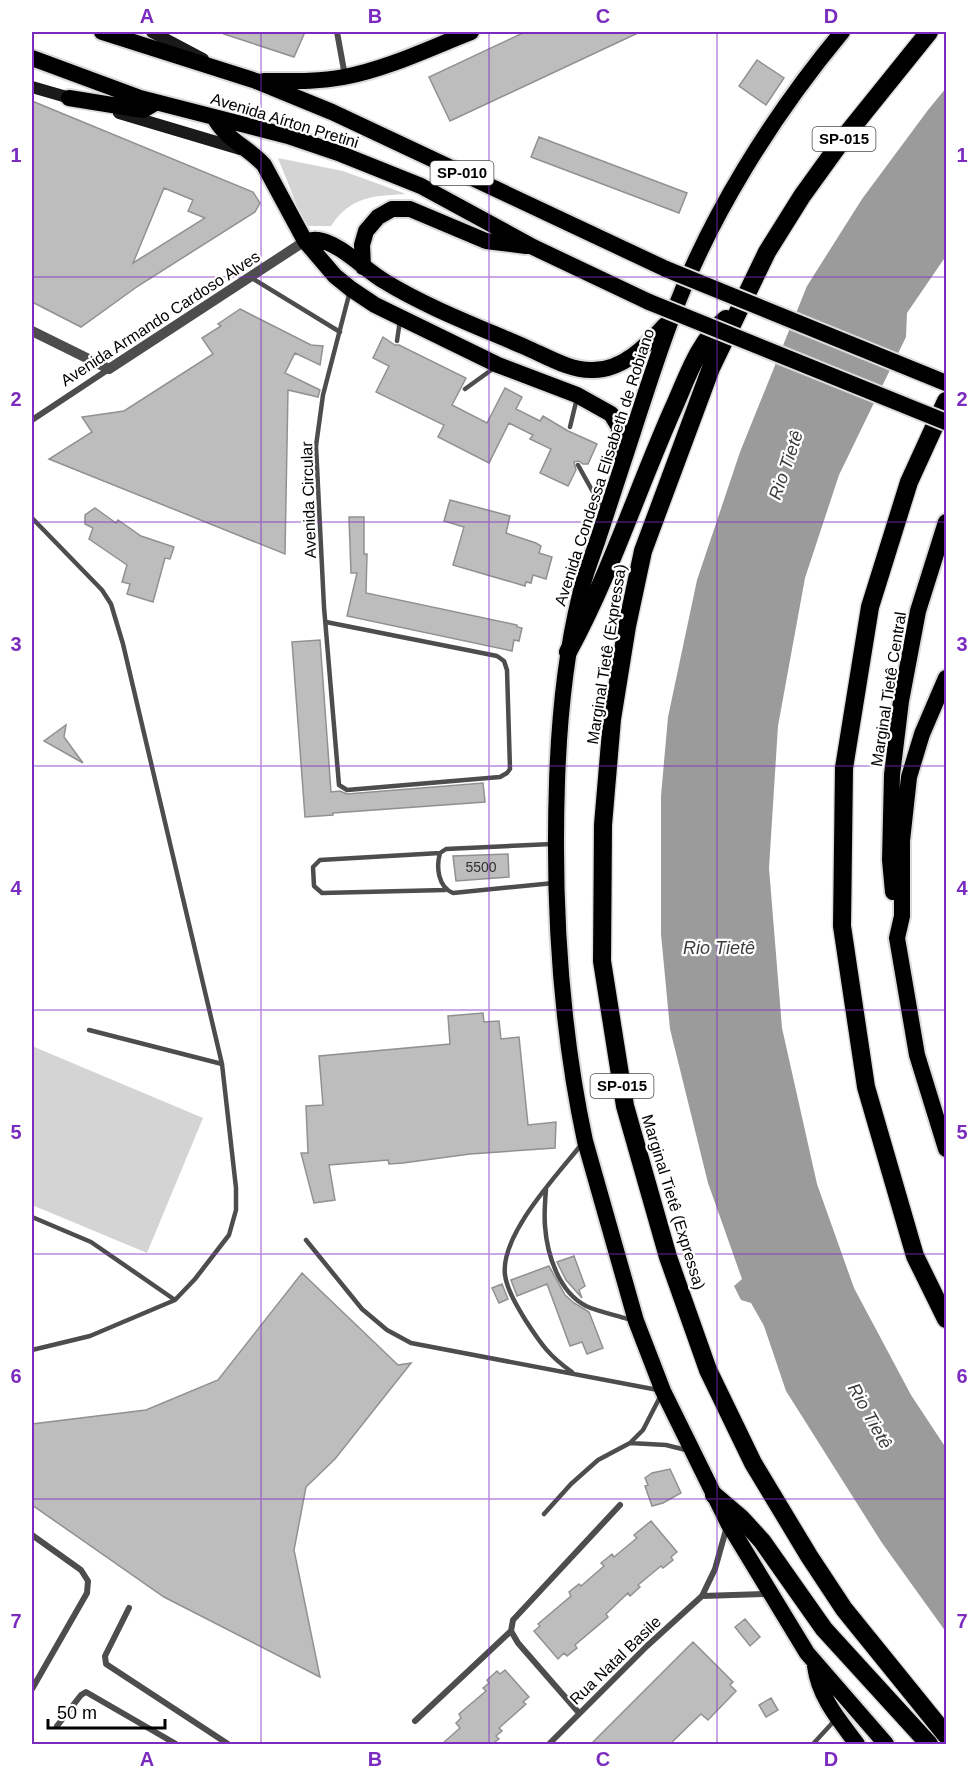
<svg xmlns="http://www.w3.org/2000/svg" width="978" height="1776" font-family="Arial,sans-serif">
  <style>
    .green { fill: #d4d4d4 }
    .water { fill: #9b9b9b }
    .building { fill: #bdbdbd; stroke: #919191; stroke-width: 1.5; fill-rule: evenodd }
    .lines { fill: none; stroke-linecap: round; stroke-linejoin: round }
    .trunk-casing { stroke: #dbdbdb; stroke-width: 20 }
    .motorway-casing { stroke: #dbdbdb; stroke-width: 21 }
    .service { stroke: #4d4d4d; stroke-width: 4.5 }
    .minor { stroke: #4d4d4d; stroke-width: 6 }
    .tertiary { stroke: #4d4d4d; stroke-width: 10 }
    .secondary { stroke: #1a1a1a; stroke-width: 12 }
    .trunk { stroke: #000; stroke-width: 16 }
    .motorway { stroke: #000; stroke-width: 18 }
    .trunk-bridge-casing { stroke: #dbdbdb; stroke-width: 20; stroke-linecap: butt }
    .trunk-bridge { stroke: #000; stroke-width: 16 }
    .grid { fill: none; stroke: #7b2cbf; stroke-width: 1.5; stroke-opacity: 0.55 }
    .labels { text-anchor: middle; stroke-width: 4.5; stroke-linejoin: round; paint-order: stroke }
    .number-label { font-size: 14px; fill: #2f2f2f }
    .shield { fill: #fff; stroke: #4c4c4c; stroke-width: 1.5 }
    .shield-label { font-size: 15px; font-weight: bold; fill: #000 }
    .street-label { font-size: 16px; fill: #000; stroke: #fff }
    .water-label { font-size: 18px; font-style: italic; fill: #3c3c3c; stroke: #fff }
    .neatline { fill: none; stroke: #7b2cbf; stroke-width: 2 }
    .grid-label { font-size: 20px; text-anchor: middle; font-weight: bold; fill: #7b2cbf }
  </style>
  <rect width="100%" height="100%" fill="#fff"/>
  <path class="green" d="M278,158l65,13 63,23c-33,2 -55,2 -75,32h-26z
    M32,1046l171,72 -56,135 -115,-48z"/>
  <path class="water" d="M946,88v168l-39,57 -1,24 -67,138 -34,103 -27,148 -9,142 13,160 35,156 37,104 57,107 35,53v184l-64,-89 -96,-152 -22,-65 -13,-23 -10,-3 -7,-14 8,-7 -34,-96 -38,-154 -9,-95v-138l7,-79 29,-137 43,-128 67,-166 55,-87 66,-89z"/>
  <path class="building" d="M225,32h80l-11,25 -70,-23z
    M525,32h115l-190,89 -21,-44z
    M757,60l27,18 -18,27 -27,-19z
    M32,101l221,91 7,11 -5,9 -117,74 -57,41 -49,-25zM164,188l29,12 -5,11 17,7 -72,45z
    M539,137l148,56 -8,20 -148,-56z
    M240,309l71,36 12,1 -3,19 -25,-12 -10,20 35,17 -2,7 -30,-7 -3,164 -236,-95 43,-27 -10,-15 42,-6 89,-57 -11,-16 19,-12 -3,-2z
    M383,337l12,8h4l67,33 -14,27 35,18 18,-35 17,9 -6,12 24,12 3,-5 25,15 29,13 -9,20h-5l-4,-3 -5,1 2,8 -8,16 -28,-13 11,-24 -21,-10 3,-4 -24,-12 -20,40 -51,-26 6,-12 -68,-33 13,-26 -16,-8z
    M450,500l60,16 -4,17 30,10 5,3 -2,7 13,4 -6,22 -13,-4 -2,8 -5,-1 -1,4 -72,-21 11,-38 -20,-6z
    M95,508l21,15 2,-3 23,16 33,11 -4,12 -5,-1 -12,44 -26,-8 3,-10 -8,-2 5,-17 -38,-26 4,-11 -8,-4v-9z
    M349,517h15v37h3l-1,39 151,32v2l5,1 -3,13 -5,-1 -2,11 -165,-35 10,-43h-6z
    M320,640l11,152 9,-1 7,3 136,-11 2,19 -152,11v2l-28,2 -13,-175z
    M66,725l-2,12 19,26 -39,-22z
    M508,854l1,23 -53,4 -3,-25z
    M483,1013l1,9 15,-1 2,18 18,-2 9,88 28,-3 -1,26 -85,6 -67,9 -14,1 -1,-4 -59,5 6,35 -21,3 -13,-50h7l-2,-47 17,-1 -4,-49 131,-12 -2,-28z
    M574,1256l11,30 -6,4 3,8 -16,-18 -9,-18z
    M549,1266l16,29 9,8 15,9 14,36 -16,6 -5,-12 -12,4 -23,-62 -30,12 -6,-16z
    M302,1273l96,92 13,-2 -76,96 -29,28 -12,63 26,127 -156,-80 -132,-92v-81l114,-14 72,-30z
    M502,1284l6,15 -9,4 -7,-15z
    M670,1469l11,24 -18,10 -11,3 -7,-20 3,-1 -3,-7 7,-5z
    M651,1521l26,31 -6,5 2,3 -10,8 -2,-2 -23,19 2,2 -10,9 -2,-3 -22,21 2,3 -33,28 2,3 -10,8 -3,-3 -6,6 -24,-28 6,-5 -2,-2 33,-28 -2,-4 10,-8 2,2 23,-20 -3,-3 11,-9 2,3 23,-19 -3,-3z
    M745,1619l15,18 -10,9 -15,-19z
    M693,1642l40,40 -3,3 6,6 -28,29 -7,-6 -31,30h-79z
    M505,1670l24,27 -6,5 3,2 -27,24 3,3 -6,5 3,3 -7,5h-50l18,-16 -4,-5 5,-5 -2,-4 27,-23 -3,-3 6,-5 -2,-3 10,-9 3,3z
    M771,1698l7,12 -12,7 -7,-12z"/>
  <g class="lines">
    <defs>
      <path id="trunk" d="M102,32l154,49 76,31 334,157
        M842,32c-69,83 -134,186 -171,288 -14,37 -26,75 -38,112 -12,36 -23,71 -35,107 -6,18 -14,37 -18,56 -15,61 -21,125 -23,187 -4,120 3,242 28,359l51,180 27,70 65,132 79,130 79,91
        M32,58l108,40 148,38 53,18 80,32 112,61 116,55
        M264,81c27,0 53,1 80,-4 43,-8 86,-29 127,-45
        M69,98l74,12 12,-7
        M214,117c11,22 34,30 50,48l41,76 30,35 16,13 24,16 123,60 79,30 34,19 8,13 3,29
        M305,241c4,0 9,-2 13,-1 22,3 47,30 66,41 42,26 95,46 141,66 21,9 45,24 68,23 30,0 53,-24 72,-45
        M363,267l-1,-22 4,-14 12,-14 14,-8h18l76,32 40,5
        M946,678l-24,56 -13,43 -7,64v75l-5,22 20,117 29,94
        M893,892l-3,-32 2,-85 9,-74 17,-90 28,-89
        M815,1666c4,31 24,54 42,78"/>
      <path id="motorway" d="M929,32l-83,103 -44,61 -35,56 -56,116 -68,183 -16,75 -15,93 -9,106 -1,136 23,145 43,151 40,113 45,93 56,93 35,53 102,126
        M946,401l-37,81 -39,125 -26,161 -2,158 24,161 49,169 31,63
        M568,652c42,-77 69,-162 105,-243 14,-31 25,-67 53,-90
        M714,1495l27,23 21,23 62,88 105,115"/>
    </defs>
    <use href="#trunk" class="trunk-casing"/>
    <use href="#motorway" class="motorway-casing"/>
    <path class="service" d="M250,277l90,55
      M397,341l3,-21
      M465,389l29,-21
      M570,427l7,-29
      M578,465l25,45
      M32,518l70,72 9,14 12,40 99,420 14,124v22l-7,25 -34,44 -20,21 -85,36 -58,14
      M326,622l171,34 7,5 3,9 3,99 -3,4 -7,4 -153,13 -8,-5 -15,-178 -8,-161 7,-51 27,-104
      M552,844l-106,5 -6,4c-4,14 -2,34 13,40l101,-10
      M440,853l-120,7 -7,7 1,19 8,7 123,-3
      M89,1030l133,34
      M546,1189c-1,12 -2,25 -1,37 2,29 14,66 41,80 13,6 30,9 45,14
      M32,1217l59,25 84,58
      M306,1240l56,69 25,21 24,13 247,47
      M572,1372c-23,-16 -31,-28 -46,-51 -8,-13 -19,-31 -21,-46 -5,-40 52,-100 76,-130
      M630,1443l36,2 20,5
      M544,1514l27,-30 27,-24 32,-17 13,-13 17,-33
      M813,1744l22,-24"/>
    <path class="minor" d="M337,32l8,44
      M32,420l77,-51
      M32,1535l49,35 7,11 -1,12 -55,96
      M702,1596l65,-2
      M129,1608l-24,48 1,8 122,80
      M579,1713l-61,-70 -7,-12 2,-11 107,-115
      M415,1721l96,-90
      M57,1726l24,-31 5,-3 90,52
      M549,1744l98,-98 55,-50 13,-27 12,-43"/>
    <path class="tertiary" d="M32,331l77,38 196,-128"/>
    <path class="secondary" d="M152,32l51,27
      M32,87l45,13
      M119,113l121,36"/>
    <use href="#trunk" class="trunk"/>
    <use href="#motorway" class="motorway"/>
    <defs>
      <path id="trunk-bridge" d="M666,269l280,114
        M649,302l297,120"/>
    </defs>
    <use href="#trunk-bridge" class="trunk-bridge-casing"/>
    <use href="#trunk-bridge" class="trunk-bridge"/>
  </g>
  <path class="grid" d="M261,32v1712M489,32v1712M717,32v1712M32,277h914M32,522h914M32,766h914M32,1010h914M32,1254h914M32,1499h914"/>
  <g class="labels">
    <g class="number-label">
      <text x="481" y="872">5500</text>
    </g>
    <g class="shield">
      <rect x="812.5" y="127" width="63" height="24" rx="4.5"/>
      <rect x="430.5" y="161" width="63" height="24" rx="4.5"/>
      <rect x="590.5" y="1074" width="63" height="24" rx="4.5"/>
    </g>
    <g class="shield-label">
      <text x="844" y="144">SP-015</text>
      <text x="462" y="178">SP-010</text>
      <text x="622" y="1091">SP-015</text>
    </g>
    <g class="street-label">
      <text transform="translate(285 120) rotate(17)" y="6">Avenida Aírton Pretini</text>
      <text transform="translate(160 318) rotate(-33)" y="6">Avenida Armando Cardoso Alves</text>
      <text transform="translate(604 467) rotate(-72)" y="6">Avenida Condessa Elisabeth de Robiano</text>
      <text transform="translate(308 500) rotate(-92)" y="6">Avenida Circular</text>
      <text transform="translate(606 654) rotate(-81)" y="6">Marginal Tietê (Expressa)</text>
      <text transform="translate(888 689) rotate(-81)" y="6">Marginal Tietê Central</text>
      <text transform="translate(674 1202) rotate(73)" y="6">Marginal Tietê (Expressa)</text>
      <text transform="translate(615 1660) rotate(-44)" y="6">Rua Natal Basile</text>
    </g>
    <g class="water-label">
      <text transform="translate(786 465) rotate(-71)" y="6">Rio Tietê</text>
      <text x="719" y="954">Rio Tietê</text>
      <text transform="translate(870 1416) rotate(61)" y="6">Rio Tietê</text>
    </g>
  </g>
  <rect width="978" height="1776" fill="none" stroke="#ffffff" stroke-width="66"/>
  <path d="M48 1719v9h117v-9" fill="none" stroke="#000000" stroke-width="3"/>
  <text x="57" y="1719" font-size="18" fill="#000000" stroke="#ffffff" stroke-width="4.5" paint-order="stroke">50 m</text>
  <rect x="33" y="33" width="912" height="1710" class="neatline"/>
  <g class="grid-label">
    <text x="147" y="23">A</text>
    <text x="375" y="23">B</text>
    <text x="603" y="23">C</text>
    <text x="831" y="23">D</text>
    <text x="16" y="162">1</text>
    <text x="962" y="162">1</text>
    <text x="16" y="406">2</text>
    <text x="962" y="406">2</text>
    <text x="16" y="651">3</text>
    <text x="962" y="651">3</text>
    <text x="16" y="895">4</text>
    <text x="962" y="895">4</text>
    <text x="16" y="1139">5</text>
    <text x="962" y="1139">5</text>
    <text x="16" y="1383">6</text>
    <text x="962" y="1383">6</text>
    <text x="16" y="1628">7</text>
    <text x="962" y="1628">7</text>
    <text x="147" y="1766">A</text>
    <text x="375" y="1766">B</text>
    <text x="603" y="1766">C</text>
    <text x="831" y="1766">D</text>
  </g>
</svg>
